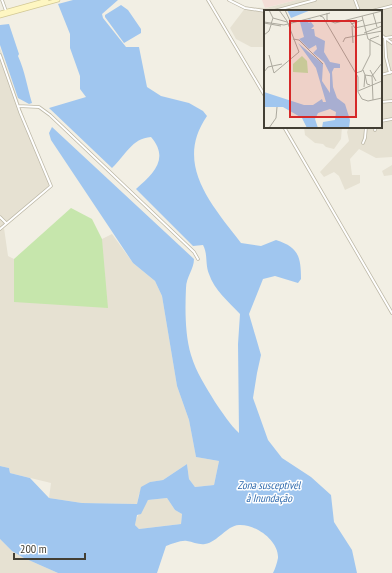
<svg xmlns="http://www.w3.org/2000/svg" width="392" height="573" font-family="'PT Sans Narrow',sans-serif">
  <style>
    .residential { fill: #e6e1d2 }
    .medical { fill: #f3ded7 }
    .green { fill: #c6e6ac }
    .water { fill: #a0c6ef; fill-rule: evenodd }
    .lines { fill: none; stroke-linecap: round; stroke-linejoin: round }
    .street-casing { stroke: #bdb8a7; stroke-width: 3.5 }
    .secondary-casing { stroke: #d2c894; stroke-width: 4.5 }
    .street { stroke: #fff; stroke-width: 2 }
    .secondary { stroke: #fef6c2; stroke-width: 3 }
    .labels { text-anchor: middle; stroke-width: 3; stroke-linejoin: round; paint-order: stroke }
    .water-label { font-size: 11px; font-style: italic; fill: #2f6aad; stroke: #fff }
    .inset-road { fill: none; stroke: #aca99e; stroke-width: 1 }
    .view { fill: #d62828; fill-opacity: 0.15; stroke: #d62828; stroke-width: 2 }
    .inset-edge { fill: none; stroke: #433f34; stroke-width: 2 }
  </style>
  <rect width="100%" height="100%" fill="#f2efe4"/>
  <path class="residential" d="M296,0h96v157l-16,1 -17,-9 -9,10 2,16h8v8l-15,7 -6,-14 -5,-4 -10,5 -4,-5 29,-31 -2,-9 2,-5h32v-116h-116v36h-14l-15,-8 -6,-11 16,-21 20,1z
    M0,48l23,66 28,74 -47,40 4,28 6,3v43l88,-63 10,-5 21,29 22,18 7,15 15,90 12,34 7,37 23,4 -5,24 -19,2 -6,-8 -2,-15 -24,16 -13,2 -11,12 -2,10 -55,-1 -33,-5 2,-15 -41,-10 -1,-5 -9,-2z
    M304,127h38l-1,12 -7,10 -8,-2 -3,-3 -8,-1 -10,-8z
    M392,165v10l-8,1 -2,-5z
    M167,498l8,12 7,4 -1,10 -42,5 -4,-4 1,-6 12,-19z
    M0,539l12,12 12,7 34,15h-58z"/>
  <path class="medical" d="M262,0h34l-31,8z"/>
  <path class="green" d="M71,208l21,11 10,20 6,69 -94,-6v-43z"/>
  <path class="water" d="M73,0h45l-16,14 1,4 23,29h13l8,40 14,9 28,7 14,8 4,5c-33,48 4,88 34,127l20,3 15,-6c22,7 25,16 25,39l-3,4 -23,-7 -12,3 -14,35 12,41 -4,18 -4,25 15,42 14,18 29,19 20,18 3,27 18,28 5,23h-84c2,-4 4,-10 5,-15 1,-17 -22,-34 -39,-33 -13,1 -21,17 -34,19 -6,1 -12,-2 -18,-3 -6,-1 -15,3 -21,5l-9,27h-99l-34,-15 -12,-7 -12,-12v-73l9,2 1,5 20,5 19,20 33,5 55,1 4,-17 9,-5 13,-2 24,-16 2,15 6,8 19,-2 5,-24 -23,-4 -7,-37 -12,-34 -15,-90 -7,-15 -22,-18 -82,-123 -2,-7 3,-6 142,132c0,10 -8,18 -8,29 -1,21 -1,47 5,67 5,17 15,32 24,47 7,10 15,23 24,31l-1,-89 2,-30c-11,-12 -26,-24 -31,-40 -4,-10 -1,-20 -6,-29l-10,1 -57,-57c17,-15 34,-30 15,-52 -19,1 -26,19 -39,31l-63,-60 37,-11 -6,-8v-13l-10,-28v-14l-12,-30zM167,498l8,12 7,4 -1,10 -42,5 -4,-4 2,-10 4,-1 7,-14z
    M121,5l7,5 13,19v4l-17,10 -19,-26v-2z
    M9,24l10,30 -1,2c7,15 9,31 14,47l-3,1 -11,-6 -18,-53v-20z"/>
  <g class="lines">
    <defs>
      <path id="street" d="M2,0l4,11
        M208,0l57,96
        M229,0l16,8 20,3
        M355,0l4,11
        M274,11l41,-11
        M372,11l20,-5
        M381,35l4,3 7,-1
        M0,55l20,57 31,74 -51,43
        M390,73l-4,-16 -1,-19 7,5
        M381,75l11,-3
        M381,102l11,-1
        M18,106l21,1 11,8 144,137 4,7
        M381,121l11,-2
        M284,127l108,186
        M375,130l1,-3
        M363,143l2,-5 1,-11
        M0,217l6,6"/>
      <path id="secondary" d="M0,13l47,-13
        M0,16l58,-16"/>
    </defs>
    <use href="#street" class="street-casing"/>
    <use href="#secondary" class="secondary-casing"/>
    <use href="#street" class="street"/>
    <use href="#secondary" class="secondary"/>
  </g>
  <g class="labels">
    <g class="water-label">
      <text x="269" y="489">Zona susceptivél<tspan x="269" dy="13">à Inundação</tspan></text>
    </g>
  </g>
  <g transform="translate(264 10)">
    <rect width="118" height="118" fill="#f2efe4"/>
    <path d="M38,46l5,5 1,12 -15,-1v-8z" fill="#c6e6ac"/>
    <path d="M23,0h24l-20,8zM47,9l-3,4 3,-1 3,4 -3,3h3l1,7 10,5 -1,11 6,10 10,2v4h-6l-2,4 1,15 4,11 8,6 5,16 -1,8h-27l1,-6 12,-2 1,-8 -6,-3 -12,4 -3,6 3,9h-11l-5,-10 -19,-11h-19v-15l40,13h9l9,-6 1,3h3l-10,-34 -18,-25 25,21 -1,17 8,12v-19l-6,-12 -11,-9 4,-4 -1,-4 -7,4 -10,-10 5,-2 -4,-15z" fill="#a0c6ef"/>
    <path class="inset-road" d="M5,0l4,8 -2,6M21,0l6,13M63,3v7l8,3 47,-12M109,3l4,14M56,6l3,1 35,60v15l4,7 6,2 14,-3M98,6l6,23 14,7M9,8l14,4M85,10l6,8 27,-6M0,12l20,3 46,-12M0,13l17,3M87,14l12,-4M88,16l1,17M100,23l18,-7M0,25l5,-4 2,-6M29,29l6,1 24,24M79,32l2,-4 37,-7M5,45l5,18 25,-21 -12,-31 -8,-11M99,60l2,5 7,1M106,60l6,11M0,62l4,-5 14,-3M92,63l6,-2 8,-16v-16l9,-3M101,65l2,9 3,1M100,77l1,-12M94,81l24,-10M109,90l-1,-24 10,-13M5,118l7,-10 1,-11"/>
    <path class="view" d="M26,11h66v96h-66z"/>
    <rect width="118" height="118" class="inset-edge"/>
  </g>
  <path d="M14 553v6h71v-6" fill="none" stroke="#433f34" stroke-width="2"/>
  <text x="20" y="553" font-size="12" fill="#433f34" stroke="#ffffff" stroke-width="3" paint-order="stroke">200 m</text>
</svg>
